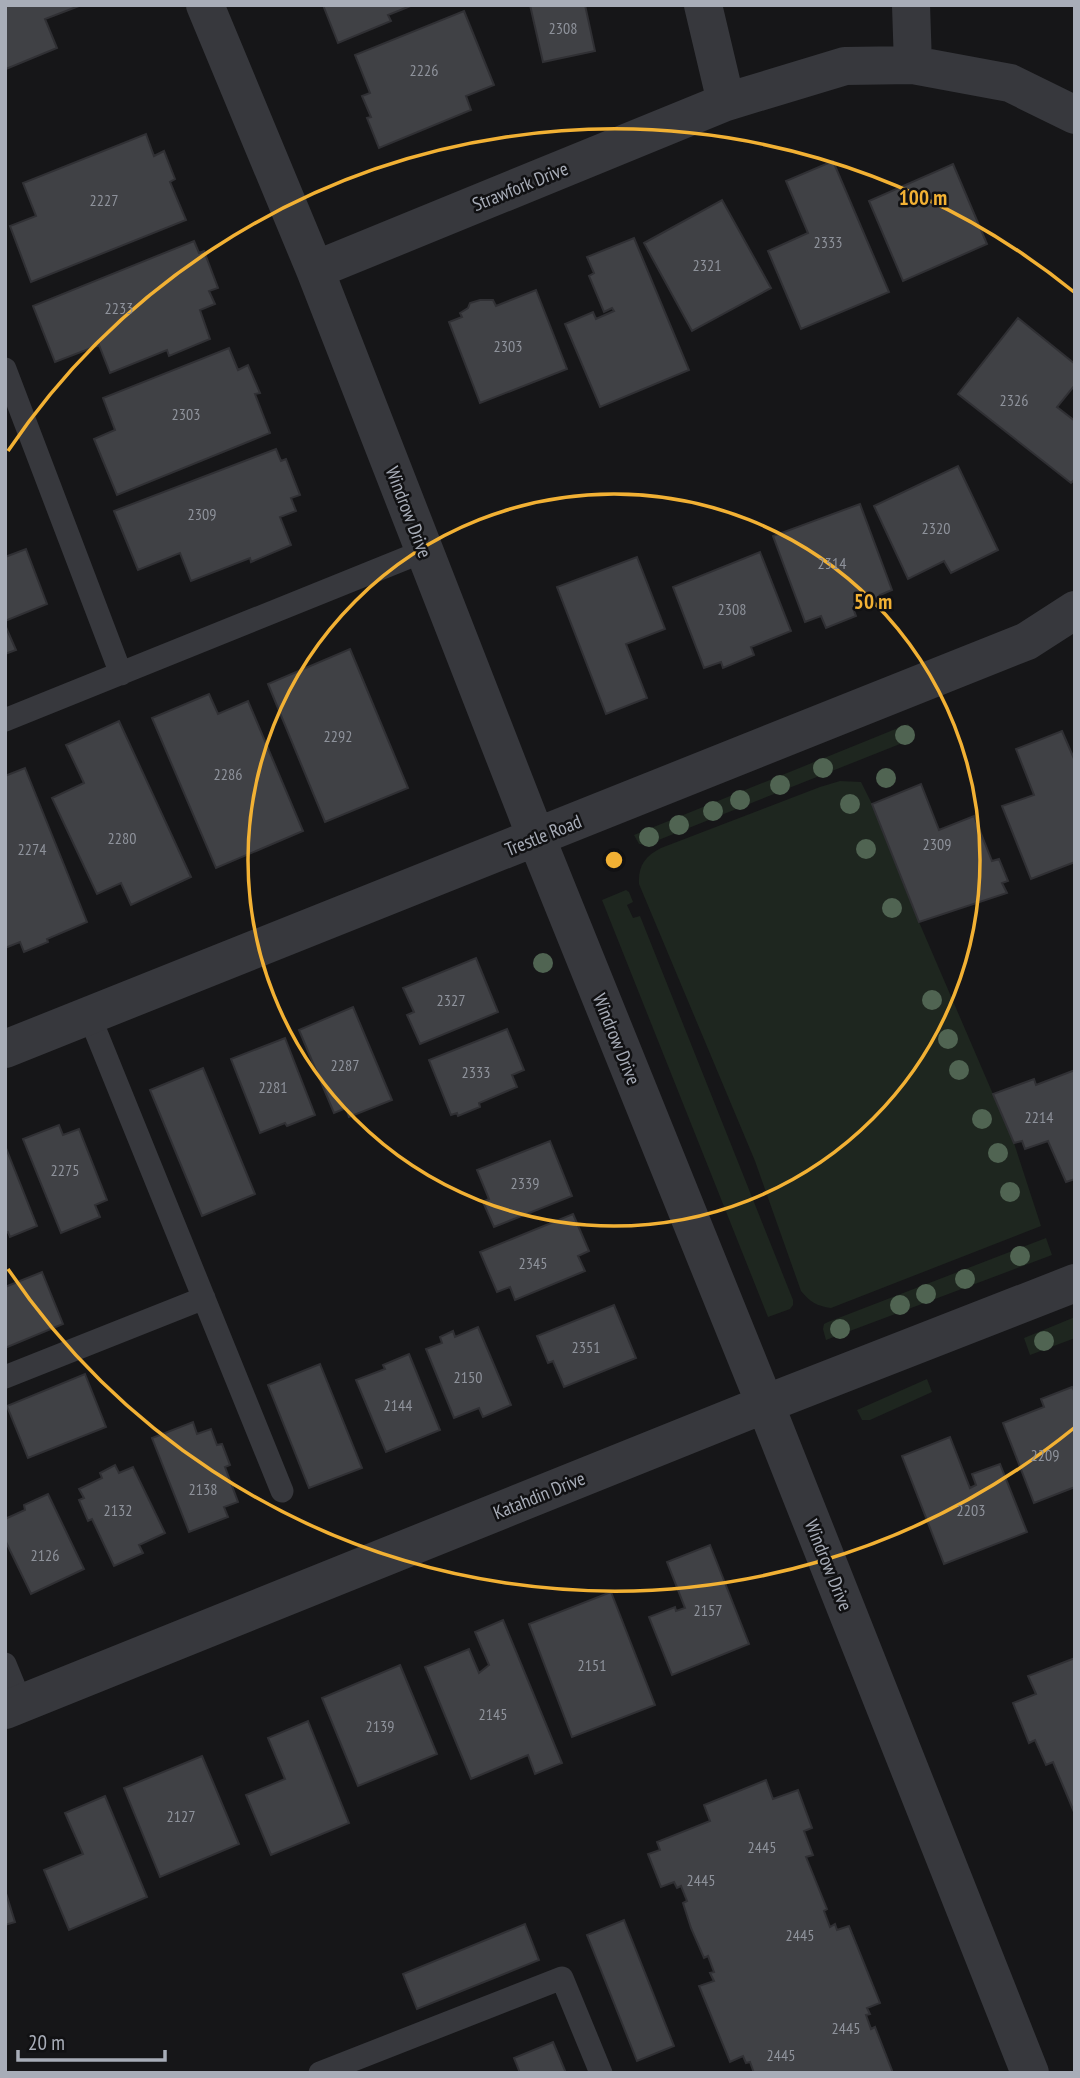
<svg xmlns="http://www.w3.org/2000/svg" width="1080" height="2078" font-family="'PT Sans Narrow',sans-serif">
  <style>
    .green { fill: #1e261f }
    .building { fill: #404145; stroke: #303034; stroke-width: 2 }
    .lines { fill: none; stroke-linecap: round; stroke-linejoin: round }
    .lane { stroke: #37383d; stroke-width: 23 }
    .street { stroke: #37383d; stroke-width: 38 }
    .tree { fill: #506452 }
    .ring { fill: none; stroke: #f2b134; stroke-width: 3.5 }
    .labels { text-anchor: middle; stroke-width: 5; stroke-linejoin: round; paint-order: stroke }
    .number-label { font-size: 16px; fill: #8e929b }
    .street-label { font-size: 19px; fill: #a8adb8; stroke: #111113 }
    .centre { fill: #f2b134; stroke: #111113; stroke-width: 3.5 }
    .ring-label { font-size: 21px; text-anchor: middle; font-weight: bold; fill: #f2b134; stroke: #111113; stroke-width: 5; stroke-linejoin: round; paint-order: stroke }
  </style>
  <rect width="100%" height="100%" fill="#161618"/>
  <path class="green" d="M908,724l7,14 -269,107 -7,-1 -5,-9z
    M840,781l21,1 11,22 47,118 95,221 27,83 -210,82c-14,-2 -21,-6 -30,-17l-46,-130 -116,-277c-1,-18 6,-28 22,-36l159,-61z
    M626,890l3,2 4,10 -6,3 6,13 7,-2 153,384v5l-3,4 -22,8 -166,-417z
    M1046,1238l6,17 -226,85 -3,-11 1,-5 4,-2z
    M1075,1317v21l-45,17 -6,-17z
    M927,1379l5,13 -62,28h-8l-5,-10z"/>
  <path class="building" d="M5,5h74v1l-34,13 12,29 -51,21z
    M323,5h90l-25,10 3,6 -53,22z
    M530,5h55l10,46 -52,11z
    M464,11l30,74 -28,11 5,14 -92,38 -12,-30 4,-1 -9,-21 8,-3 -15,-38z
    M146,134l8,22 10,-5 11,28 -5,3 16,38 -155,62 -21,-56 26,-10 -13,-33z
    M833,161l56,131 -88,37 -33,-78 40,-18 -22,-52z
    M953,164l34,80 -84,37 -34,-80z
    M722,200l49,88 -79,43 -48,-88z
    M634,238l55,132 -89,37 -35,-83 28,-12 3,7 18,-8 -2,-3 -8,4 -15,-36 5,-3 -7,-16z
    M194,241l5,12 5,-2 14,37 -9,3 6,13 -15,6 10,29 -41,17 -2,-6 -57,23 -11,-28 -44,17 -22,-56z
    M536,290l31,79 -87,34 -31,-81 13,-5 -2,-4 8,-5 2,-5 10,-3h13l3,6z
    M1018,318l57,46v21l-18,22 18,14v58l-4,4 -113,-89z
    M229,348l9,22 10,-5 12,28 -5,1 15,39 -153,62 -23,-56 21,-9 -12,-32z
    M276,449l5,12 5,-2 14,36 -9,3 5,13 -16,6 11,28 -40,17 -1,-4 -59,23 -11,-28 -42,17 -24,-59z
    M958,466l40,84 -47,23 -7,-12 -36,18 -34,-73z
    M860,504l32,86 -12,5 1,2 -28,11 3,8 -30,12 -5,-12 -16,6 -32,-86z
    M26,549l21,55 -42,17v-64z
    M760,552l31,79 -40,16 3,8 -31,13 -2,-6 -17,6 -31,-81z
    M637,557l28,72 -39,15 21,54 -41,16 -49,-127z
    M5,625l11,25 -11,4z
    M350,649l58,139 -83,34 -57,-138z
    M209,694l9,20 30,-13 55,130 -87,37 -64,-150z
    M119,721l72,156 -60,28 -10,-22 -24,11 -45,-96 32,-15 -18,-38z
    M1062,731l13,30v101l-44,17 -29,-73 32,-11 -18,-46z
    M25,768l62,154 -40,17 1,3 -24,10 -4,-10 -15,6v-172z
    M921,784l18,46 35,-14 18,45 7,-2 9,22 -6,2 5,10 -88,29 -47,-118z
    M476,958l22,54 -78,32 -13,-29 7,-3 -11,-24z
    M353,1007l39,93 -43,17 -3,-9 -12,5 -35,-83z
    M507,1029l17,41 -12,5 5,12 -38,16 1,4 -22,9 -1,-3 -6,2 -22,-55z
    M285,1038l30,77 -28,11 -2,-3 -25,10 -29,-74z
    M203,1068l52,126 -53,22 -52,-126z
    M1075,1070v109l-9,3 -18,-41 -23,8 -3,-8 -8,2 -21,-49 41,-15 2,6z
    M59,1125l4,10 16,-6 28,71 -12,5 5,12 -39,16 -38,-94z
    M550,1141l22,55 -78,31 -11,-25 6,-3 -12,-29z
    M6,1148l31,78 -27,11 -2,-5 -3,1z
    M573,1214l16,37 -11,5 7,15 -70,29 -5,-13 -13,5 -17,-40z
    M42,1272l21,52 -58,24v-61z
    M614,1305l22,53 -72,29 -11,-26 -5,2 -11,-27z
    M478,1327l33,78 -28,12 -4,-9 -25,10 -28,-69 16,-6 -2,-6 13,-6 2,6z
    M409,1354l31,76 -54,22 -30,-72 29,-11 -2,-4z
    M320,1364l42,104 -53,20 -41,-103z
    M85,1374l21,53 -78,31 -21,-52z
    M1072,1387l3,5v95l-41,16 -31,-80 41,-16 -3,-8z
    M193,1422l4,12 14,-5 6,16 5,-1 8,21 -5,2 13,35 -14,5 4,10 -39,15 -37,-94z
    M950,1437l20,51 6,-3 -4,-11 28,-10 27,68 -83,32 -42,-108z
    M115,1465l4,8 14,-6 32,66 -26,12 4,8 -29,13 -22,-47 -4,2 -9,-21 5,-2 -5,-9 23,-11 -2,-5z
    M48,1494l36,75 -53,25 -26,-54v-21l20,-9 -1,-5z
    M710,1545l39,99 -77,31 -23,-58 26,-10 1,4 9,-3 -18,-46z
    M611,1592l44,113 -83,32 -43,-113z
    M503,1620l59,143 -27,11 -7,-19 -57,24 -46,-112 44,-18 10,24 10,-8 -14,-33z
    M1075,1658v154h-1l-21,-50 -7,3 -11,-25 -6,3 -16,-40 23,-9 -8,-18z
    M400,1665l37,89 -79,32 -36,-88z
    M308,1721l41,102 -78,32 -25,-60 39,-16 -17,-41z
    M202,1756l37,88 -79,33 -36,-89z
    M766,1780l7,19 25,-9 14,38 -8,3 9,24 -7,2 21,52 -3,2 6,16 5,-3 2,6 12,-4 31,77 -13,5 3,6 -4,1 5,14 4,-2 18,46h-139l-4,-11 -4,1 -3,-7 -13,6 -31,-76 15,-5 -4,-8 4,-1 -6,-16 -4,2 -13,-30 -8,-25 4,-2 -6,-15 -4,2 -3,-6 -13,5 -13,-33 12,-4 -3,-8 53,-21 -6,-16z
    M105,1796l42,101 -78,33 -25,-60 39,-16 -18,-41z
    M5,1890l10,32 -10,3z
    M624,1920l50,126 -37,15 -50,-126z
    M525,1924l14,36 -122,49 -14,-35z
    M553,2042l13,31h-46l-6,-15z"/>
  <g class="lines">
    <path class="lane" d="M5,369l116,305
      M5,720l419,-169
      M89,1015l193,476
      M5,1377l199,-79
      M5,1664l16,39
      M320,2073l242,-95 39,95"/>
    <path class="street" d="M205,5l110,265 221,567 229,567 265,669
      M703,5l23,97
      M911,5l2,60
      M315,270l411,-168 119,-36 68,-1 97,18 65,32
      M5,1049l1022,-408 48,-31
      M5,1710l760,-306 310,-121"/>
  </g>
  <g class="tree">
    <circle cx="905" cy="735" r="10"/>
    <circle cx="823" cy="768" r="10"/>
    <circle cx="886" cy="778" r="10"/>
    <circle cx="780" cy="785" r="10"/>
    <circle cx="740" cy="800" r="10"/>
    <circle cx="850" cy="804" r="10"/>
    <circle cx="713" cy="811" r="10"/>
    <circle cx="679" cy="825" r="10"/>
    <circle cx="649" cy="837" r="10"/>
    <circle cx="866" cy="849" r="10"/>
    <circle cx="892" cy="908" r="10"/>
    <circle cx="543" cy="963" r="10"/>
    <circle cx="932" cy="1000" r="10"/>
    <circle cx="948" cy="1039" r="10"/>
    <circle cx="959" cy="1070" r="10"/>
    <circle cx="982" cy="1119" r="10"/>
    <circle cx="998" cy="1153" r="10"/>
    <circle cx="1010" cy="1192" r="10"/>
    <circle cx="1020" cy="1256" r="10"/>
    <circle cx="965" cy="1279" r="10"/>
    <circle cx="926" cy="1294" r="10"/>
    <circle cx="900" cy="1305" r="10"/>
    <circle cx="840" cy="1329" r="10"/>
    <circle cx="1044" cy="1341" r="10"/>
  </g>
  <g class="ring">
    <circle cx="614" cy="860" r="366"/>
    <path d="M1074 1428A731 731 0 0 1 8 1269M8 451A731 731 0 0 1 1074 292"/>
  </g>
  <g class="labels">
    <g class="number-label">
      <text x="563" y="34">2308</text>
      <text x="424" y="76">2226</text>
      <text x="104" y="206">2227</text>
      <text x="828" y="248">2333</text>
      <text x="707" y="271">2321</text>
      <text x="119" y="314">2233</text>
      <text x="508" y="352">2303</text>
      <text x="1014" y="406">2326</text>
      <text x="186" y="420">2303</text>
      <text x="202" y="520">2309</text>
      <text x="936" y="534">2320</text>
      <text x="832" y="569">2314</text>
      <text x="732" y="615">2308</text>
      <text x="338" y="742">2292</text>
      <text x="228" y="780">2286</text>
      <text x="122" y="844">2280</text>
      <text x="937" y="850">2309</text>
      <text x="32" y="855">2274</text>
      <text x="451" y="1006">2327</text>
      <text x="345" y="1071">2287</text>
      <text x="476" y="1078">2333</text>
      <text x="273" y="1093">2281</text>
      <text x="1039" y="1123">2214</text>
      <text x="65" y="1176">2275</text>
      <text x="525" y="1189">2339</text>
      <text x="533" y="1269">2345</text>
      <text x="586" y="1353">2351</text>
      <text x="468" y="1383">2150</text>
      <text x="398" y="1411">2144</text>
      <text x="1045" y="1461">2209</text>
      <text x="203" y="1495">2138</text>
      <text x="118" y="1516">2132</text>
      <text x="971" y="1516">2203</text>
      <text x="45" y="1561">2126</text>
      <text x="708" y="1616">2157</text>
      <text x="592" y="1671">2151</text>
      <text x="493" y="1720">2145</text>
      <text x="380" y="1732">2139</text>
      <text x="181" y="1822">2127</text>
      <text x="762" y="1853">2445</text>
      <text x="701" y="1886">2445</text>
      <text x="800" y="1941">2445</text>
      <text x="846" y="2034">2445</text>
      <text x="781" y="2061">2445</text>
    </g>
    <g class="street-label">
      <text transform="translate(520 186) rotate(-22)" y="7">Strawfork Drive</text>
      <text transform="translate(409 512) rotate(69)" y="7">Windrow Drive</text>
      <text transform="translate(543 835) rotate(-22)" y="7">Trestle Road</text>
      <text transform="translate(617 1039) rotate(68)" y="7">Windrow Drive</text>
      <text transform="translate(539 1495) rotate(-22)" y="7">Katahdin Drive</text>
      <text transform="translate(829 1565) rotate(68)" y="7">Windrow Drive</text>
    </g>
  </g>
  <circle cx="614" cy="860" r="10" class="centre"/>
  <g class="ring-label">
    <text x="923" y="205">100 m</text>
    <text x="873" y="609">50 m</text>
  </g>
  <rect width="1080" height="2078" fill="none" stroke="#a8adb8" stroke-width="14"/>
  <path d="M18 2050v10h147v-10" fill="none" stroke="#a8adb8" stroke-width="3.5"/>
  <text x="28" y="2050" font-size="21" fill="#a8adb8" stroke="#111113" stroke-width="5" paint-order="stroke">20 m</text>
</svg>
